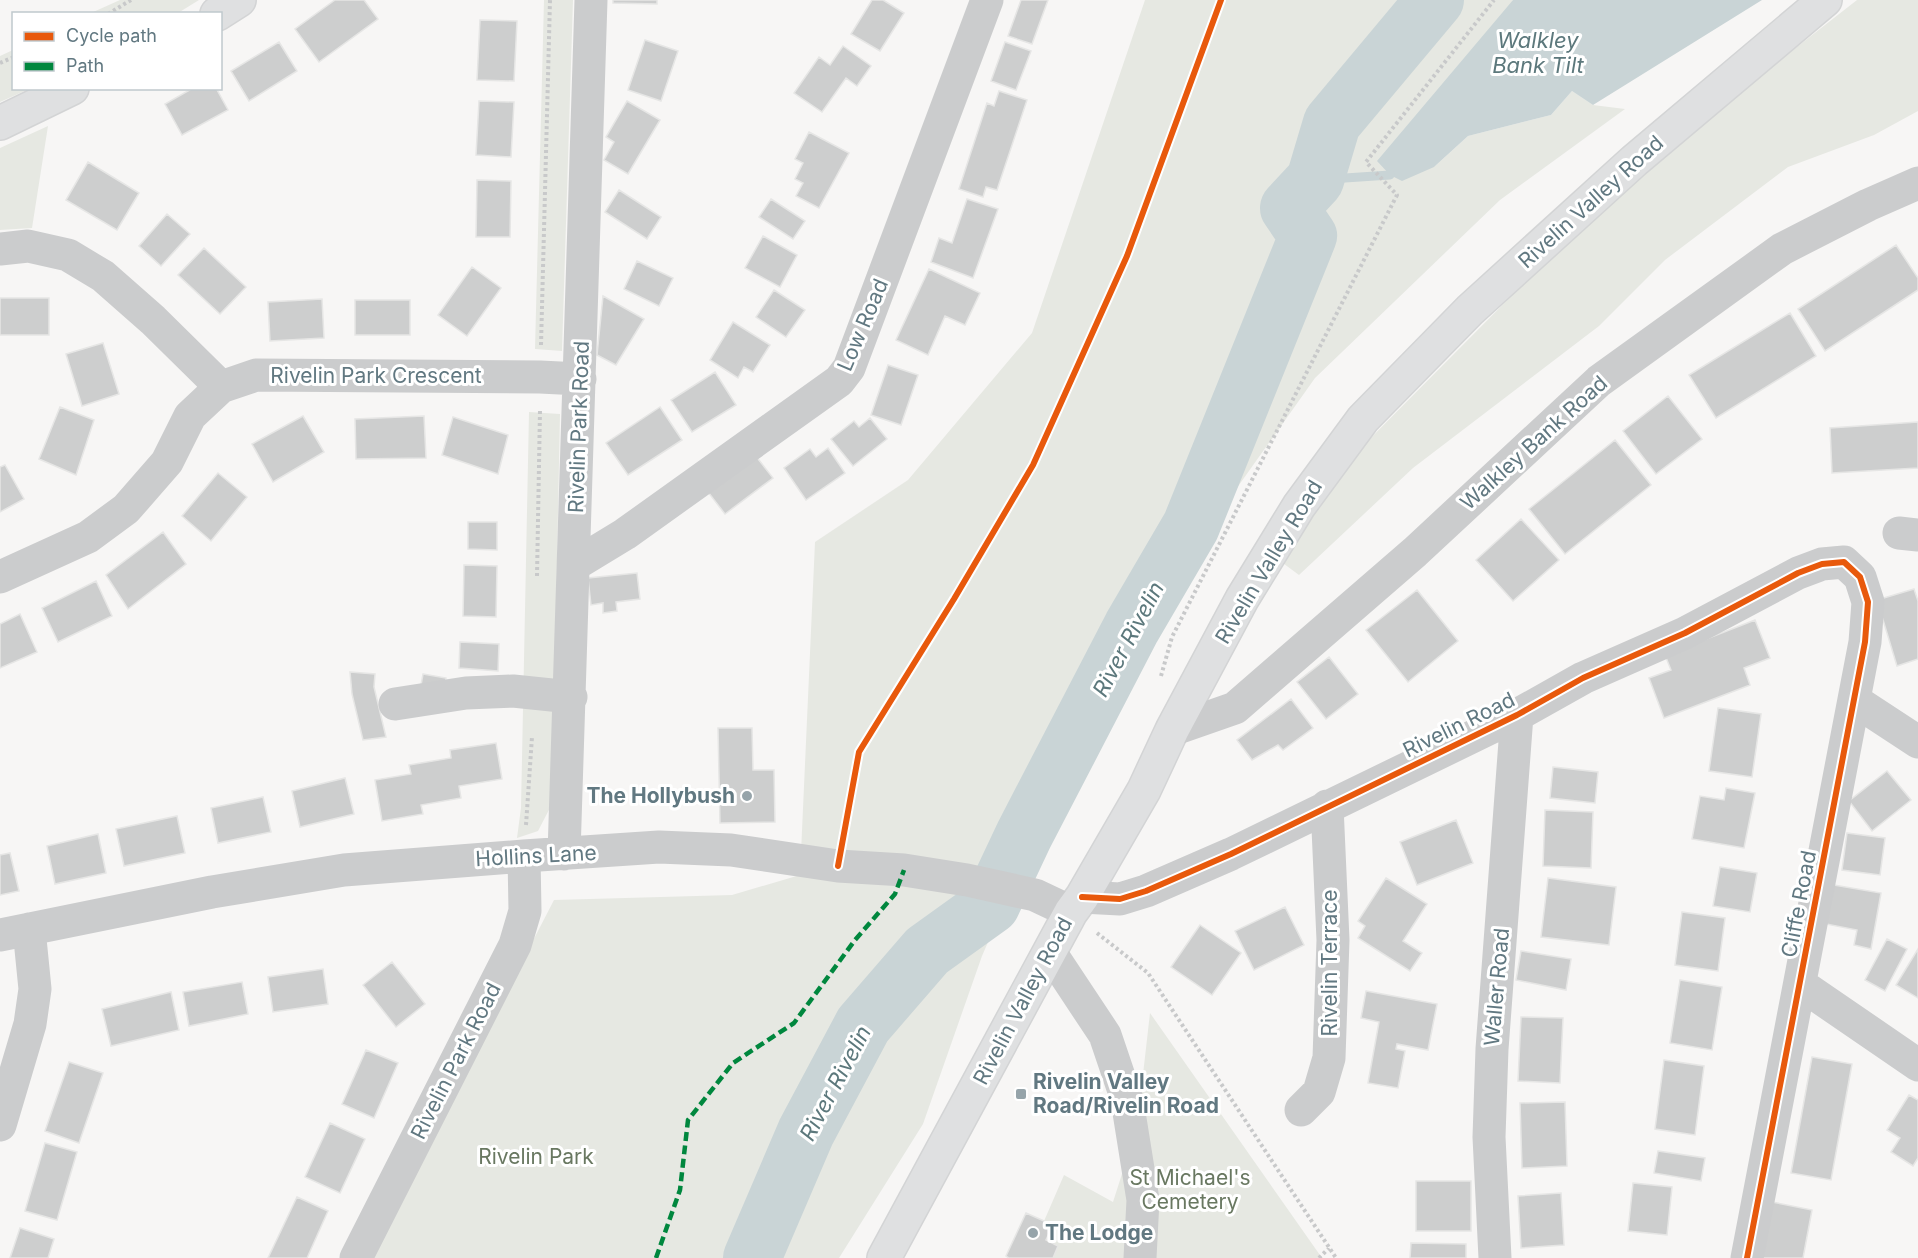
<svg xmlns="http://www.w3.org/2000/svg" width="1918" height="1258" font-family="Inter,sans-serif">
  <style>
    .green { fill: #e6e8e2 }
    .water { fill: #c9d4d6 }
    .lines { fill: none; stroke-linecap: round; stroke-linejoin: round }
    .stream { stroke: #c9d4d6; stroke-width: 9 }
    .river { stroke: #c9d4d6; stroke-width: 58 }
    .building { fill: #cdcece; stroke: #e6e6e5; stroke-width: 1.5 }
    .major-casing { stroke: #d3d4d5; stroke-width: 36 }
    .path { stroke: #c8c9ca; stroke-width: 4; stroke-dasharray: 3 3; stroke-linecap: butt }
    .minor { stroke: #cbcccd; stroke-width: 33 }
    .major { stroke: #dfe0e1; stroke-width: 33 }
    .quiet { stroke: #00873e; stroke-width: 4.5; stroke-dasharray: 9 4.5; stroke-linecap: butt }
    .cycleway-casing { stroke: #fff; stroke-width: 10 }
    .cycleway { stroke: #e8590c; stroke-width: 6 }
    .poi-dot { fill: #96a4aa; stroke: #fff; stroke-width: 2 }
    .labels { text-anchor: middle; stroke-width: 6; stroke-linejoin: round; paint-order: stroke }
    .street-label { font-size: 21px; fill: #617881; stroke: #fff }
    .poi-label { font-size: 21px; font-weight: bold; fill: #617881; stroke: #fff; text-anchor: start }
    .park-label { font-size: 21px; fill: #697861; stroke: #fff }
    .water-label { font-size: 22px; font-style: italic; fill: #5c787c; stroke: #fff }
  </style>
  <rect width="100%" height="100%" fill="#f7f6f5"/>
  <path class="green" d="M120,0h79l-21,13h-87z
    M544,0h29l-11,351 -27,-2z
    M1145,0h368l-79,167 34,-31 83,-21 21,-24 21,14 32,4 -125,91 -185,178 -120,169 -156,277 -57,132 -59,168 -84,134h-470l185,-358 178,-5 68,-20 15,-333 93,-62 124,-147z
    M1857,0h61v111l-44,24 -86,32 -123,93 -66,66 -186,142 -114,107 -31,-23 76,-87 202,-204 115,-108z
    M13,50l1,38 15,1 -29,13v-46z
    M48,126l-16,102 -32,2v-82z
    M529,412l31,2 -8,390 -14,27 -21,7 4,-30z
    M1150,1013l172,245h-294l36,-83 49,27 24,-75z"/>
  <path class="water" d="M1513,0h249l-169,105 -21,-14 -21,24 -83,21 -34,31 -32,14 -12,-6 -13,-14z"/>
  <g class="lines">
    <path class="stream" d="M1315,180l75,-5"/>
    <path class="river" d="M752,1258l54,-126 57,-107 64,-74 64,-46 33,-70 108,-208 59,-101 117,-290 -19,-28 26,-28 17,-57 103,-123"/>
  </g>
  <path class="building" d="M335,0h29l14,19 -59,43 -24,-33z
    M613,0h44v4l-44,-1z
    M872,0h11l21,13 -24,38 -29,-17z
    M1021,0h27l-16,44 -24,-8z
    M480,20l37,1 -3,60 -37,-1z
    M645,40l33,11 -17,50 -33,-11z
    M279,42l18,29 -48,30 -18,-30z
    M1005,42l26,9 -15,39 -25,-9z
    M843,46l28,20 -14,20 -11,-8 -24,34 -28,-19 25,-36 11,8z
    M193,88h23l12,22 -46,25 -17,-31z
    M999,91l28,9 -30,90 -11,-3 -3,10 -24,-8 28,-86 7,3z
    M479,101l35,1 -3,55 -35,-2z
    M627,101l33,19 -32,54 -24,-14 10,-18 -8,-5z
    M809,132l40,21 -30,55 -23,-12 7,-13 -8,-4 8,-16 -8,-4z
    M88,162l51,31 -22,37 -51,-30z
    M477,180l34,1 -1,56h-34z
    M619,190l42,27 -14,22 -42,-27z
    M771,199l34,22 -12,18 -34,-22z
    M967,199l31,10 -25,69 -42,-16 8,-24 13,5z
    M167,214l23,20 -29,32 -22,-20z
    M763,236l34,19 -17,32 -35,-19z
    M1896,245l22,33v12l-93,61 -27,-42z
    M204,248l42,39 -26,27 -42,-39z
    M637,261l36,17 -14,28 -35,-17z
    M472,267l29,21 -34,48 -29,-21z
    M929,269l51,24 -15,32 -20,-9 -17,39 -32,-15z
    M774,290l31,20 -19,27 -30,-20z
    M603,296l41,23 -28,46 -19,-10z
    M0,298h49v37h-49z
    M322,299l2,39 -54,3 -2,-39z
    M355,300h55v35h-55z
    M1790,313l26,43 -100,62 -27,-43z
    M733,322l37,23 -17,27 -9,-5 -6,11 -28,-18z
    M103,343l16,51 -37,12 -16,-52z
    M888,365l30,10 -17,50 -30,-10z
    M715,372l21,33 -44,27 -21,-32z
    M1668,396l34,43 -46,35 -33,-43z
    M60,407l34,13 -18,55 -37,-16z
    M660,407l22,33 -54,35 -22,-32z
    M303,416l21,36 -51,30 -21,-38z
    M424,416l2,42 -70,1 -1,-40z
    M453,417l55,18 -10,39 -56,-19z
    M870,418l17,21 -34,27 -22,-27 23,-18 5,6z
    M1918,422v46l-86,5 -2,-45z
    M1615,440l36,45 -86,69 -36,-45z
    M828,448l17,25 -39,27 -22,-32 26,-19 6,8z
    M755,455l18,23 -48,36 -17,-22z
    M5,465l19,34 -24,13v-45z
    M218,473l29,24 -36,44 -29,-25z
    M1521,519l38,41 -46,41 -37,-41z
    M468,522h29v28l-29,-1z
    M163,532l23,32 -58,45 -22,-34z
    M464,565l33,1 -1,51 -33,-1z
    M637,573l3,26 -24,3 1,9 -14,2v-10l-12,2 -3,-27z
    M96,581l16,35 -54,26 -16,-34z
    M1914,589l4,12v58l-21,7 -20,-66z
    M1417,590l41,51 -50,41 -42,-52z
    M20,614l17,38 -37,16v-44z
    M1755,620l15,38 -26,10 6,17 -86,33 -15,-40 22,-8 -6,-15z
    M460,642l39,2 -1,27 -39,-3z
    M1329,657l29,37 -32,25 -29,-37z
    M350,672l25,2 -1,13 12,50 -23,3 -11,-46z
    M423,674l23,4 -2,12 -23,-5z
    M1291,699l22,29 -30,22 -5,-5 -26,15 -15,-20z
    M1718,708l43,6 -9,63 -43,-6z
    M718,728h34l1,42h21l1,52 -55,1z
    M496,743l6,36 -43,7 2,12 -40,7 2,9 -41,7 -7,-41 36,-6 -2,-9 42,-7 -1,-8z
    M1553,767l45,5 -3,31 -45,-5z
    M1887,771l24,29 -39,31 -23,-30z
    M345,778l9,36 -54,13 -8,-36z
    M1726,788l29,5 -11,55 -52,-9 8,-43 24,4z
    M263,797l8,35 -53,11 -7,-35z
    M1545,810l48,2 -2,56 -48,-2z
    M177,816l8,37 -61,13 -8,-37z
    M1456,820l17,43 -56,22 -17,-43z
    M1847,833l38,5 -5,37 -38,-5z
    M98,834l8,39 -51,11 -8,-38z
    M10,853l9,38 -19,4v-40z
    M1720,867l37,6 -7,39 -37,-6z
    M1386,878l41,26 -24,37 19,12 -12,18 -52,-33 7,-12 -7,-5z
    M1548,878l68,9 -7,58 -68,-8z
    M1828,884l53,9 -10,56 -17,-4 3,-15 -36,-7z
    M1285,907l19,38 -50,25 -19,-39z
    M1682,912l43,6 -7,53 -43,-6z
    M1200,925l41,28 -29,42 -41,-28z
    M1887,939l20,10 -22,42 -20,-11z
    M1918,949v49l-22,-13z
    M1521,951l50,8 -5,31 -50,-10z
    M392,962l33,42 -29,23 -33,-42z
    M323,969l5,35 -55,8 -5,-35z
    M1680,980l42,7 -10,63 -42,-7z
    M242,982l6,32 -59,12 -6,-34z
    M1366,991l71,13 -9,46 -31,-6 -1,5 9,2 -7,37 -30,-5 11,-61 -18,-4z
    M171,992l8,38 -68,16 -9,-37z
    M1521,1017l42,1 -3,65 -42,-2z
    M366,1050l32,13 -24,55 -32,-14z
    M1812,1057l40,7 -21,116 -40,-7z
    M1664,1060l40,6 -9,69 -40,-6z
    M69,1062l34,11 -24,70 -34,-12z
    M1909,1095l9,5v58l-5,8 -22,-14 9,-14 -13,-8z
    M1565,1102l2,64 -45,2 -2,-65z
    M330,1123l35,16 -25,54 -35,-16z
    M45,1143l32,9 -20,68 -32,-9z
    M1658,1151l47,7 -4,23 -47,-8z
    M1416,1181h55v50h-55z
    M1633,1183l39,4 -5,48 -39,-4z
    M1561,1193l3,52 -43,3 -3,-52z
    M297,1197l31,14 -21,47h-39z
    M1772,1202l40,8 -9,48h-41z
    M1026,1213l27,12 -7,15 12,6 -5,12h-44l-3,-2z
    M20,1228l34,11 -6,19h-38z
    M1411,1243l55,1v14h-56z"/>
  <g class="lines">
    <defs>
      <path id="major" d="M217,14l22,-14
        M0,123l72,-35
        M884,1258l187,-346 11,-15 62,-107 28,-60 70,-131 57,-93 64,-87 107,-109 164,-149 191,-161"/>
    </defs>
    <use href="#major" class="major-casing"/>
    <path class="path" d="M108,14l23,-14
      M0,63l14,-6
      M541,345l9,-345
      M537,576l3,-166
      M1161,676l11,-39 225,-442 -31,-33 128,-162
      M526,825l6,-88
      M1097,933l51,40 188,285
      M1319,1258l10,-10"/>
    <path class="minor" d="M0,249l28,-3 40,9 35,21 50,44 68,67
      M1899,533l19,2
      M574,565l51,-31 214,-153 10,-13 138,-368
      M0,577l88,-40 38,-28 41,-47 23,-46 31,-29 35,-12 284,2 40,2
      M1854,700l64,42
      M395,704l71,-11 47,-2 58,6
      M1172,730l63,-22 180,-156 184,-171 183,-132 86,-44 50,-22
      M564,854l27,-854
      M1082,897l38,2 26,-8 85,-37 286,-139 66,-37 102,-45 113,-60 24,-9 22,-2 16,15 8,25 -3,40 -118,616
      M0,935l212,-43 132,-22 180,-14 135,-9 72,3 107,16 66,4 63,10 68,15 36,17
      M1050,952l55,83 22,65 16,100 -3,58
      M1800,984l118,81
      M1301,1110l18,-18 10,-34 4,-118 -6,-134
      M0,1125l30,-101 5,-35 -6,-60
      M356,1258l159,-313 10,-34 -1,-55
      M1495,1258l-6,-121 3,-88 25,-334"/>
    <use href="#major" class="major"/>
    <path class="quiet" d="M656,1258l24,-68 8,-70 45,-57 61,-40 61,-83 40,-46 9,-24"/>
    <defs>
      <path id="cycleway" d="M838,866l21,-114 95,-153 79,-134 94,-209 94,-256
        M1082,897l38,2 26,-8 85,-37 286,-139 66,-37 102,-45 113,-60 24,-9 22,-2 16,15 8,25 -3,40 -118,616"/>
    </defs>
    <use href="#cycleway" class="cycleway-casing"/>
    <use href="#cycleway" class="cycleway"/>
  </g>
  <g class="poi-dot">
    <circle cx="747" cy="796" r="6"/>
    <rect x="1015" y="1088" width="12" height="12" rx="3"/>
    <circle cx="1033" cy="1233" r="6"/>
  </g>
  <g class="labels">
    <g class="street-label">
      <text transform="translate(1591 202) rotate(-42)" y="7">Rivelin Valley Road</text>
      <text transform="translate(863 325) rotate(-67)" y="7">Low Road</text>
      <text x="376" y="383">Rivelin Park Crescent</text>
      <text transform="translate(579 427) rotate(-88)" y="7">Rivelin Park Road</text>
      <text transform="translate(1534 443) rotate(-42)" y="7">Walkley Bank Road</text>
      <text transform="translate(1269 562) rotate(-59)" y="7">Rivelin Valley Road</text>
      <text transform="translate(1459 725) rotate(-26)" y="7">Rivelin Road</text>
      <text transform="translate(536 856) rotate(-3)" y="7">Hollins Lane</text>
      <text transform="translate(1799 904) rotate(-79)" y="7">Cliffe Road</text>
      <text transform="translate(1330 963) rotate(-90)" y="7">Rivelin Terrace</text>
      <text transform="translate(1497 987) rotate(-85)" y="7">Waller Road</text>
      <text transform="translate(1023 1001) rotate(-62)" y="7">Rivelin Valley Road</text>
      <text transform="translate(456 1061) rotate(-63)" y="7">Rivelin Park Road</text>
    </g>
    <g class="poi-label">
      <text x="735" y="803" text-anchor="end">The Hollybush</text>
      <text x="1033" y="1089">Rivelin Valley<tspan x="1033" dy="24">Road/Rivelin Road</tspan></text>
      <text x="1045" y="1240">The Lodge</text>
    </g>
    <g class="park-label">
      <text x="536" y="1164">Rivelin Park</text>
      <text x="1190" y="1185">St Michael's<tspan x="1190" dy="24">Cemetery</tspan></text>
    </g>
    <g class="water-label">
      <text x="1538" y="48">Walkley<tspan x="1538" dy="25">Bank Tilt</tspan></text>
      <text transform="translate(1128 639) rotate(-62)" y="8">River Rivelin</text>
      <text transform="translate(835 1083) rotate(-62)" y="8">River Rivelin</text>
    </g>
  </g>
  <rect x="12" y="12" width="210" height="78" fill="#ffffff" stroke="#c0c9cd" stroke-width="1.5"/>
  <rect x="24" y="32" width="30" height="9" fill="#e8590c" stroke="#c0c9cd" stroke-width="1.5"/>
  <text x="66" y="42" font-size="18" fill="#617881">Cycle path</text>
  <rect x="24" y="62" width="30" height="9" fill="#00873e" stroke="#c0c9cd" stroke-width="1.5"/>
  <text x="66" y="72" font-size="18" fill="#617881">Path</text>
</svg>
